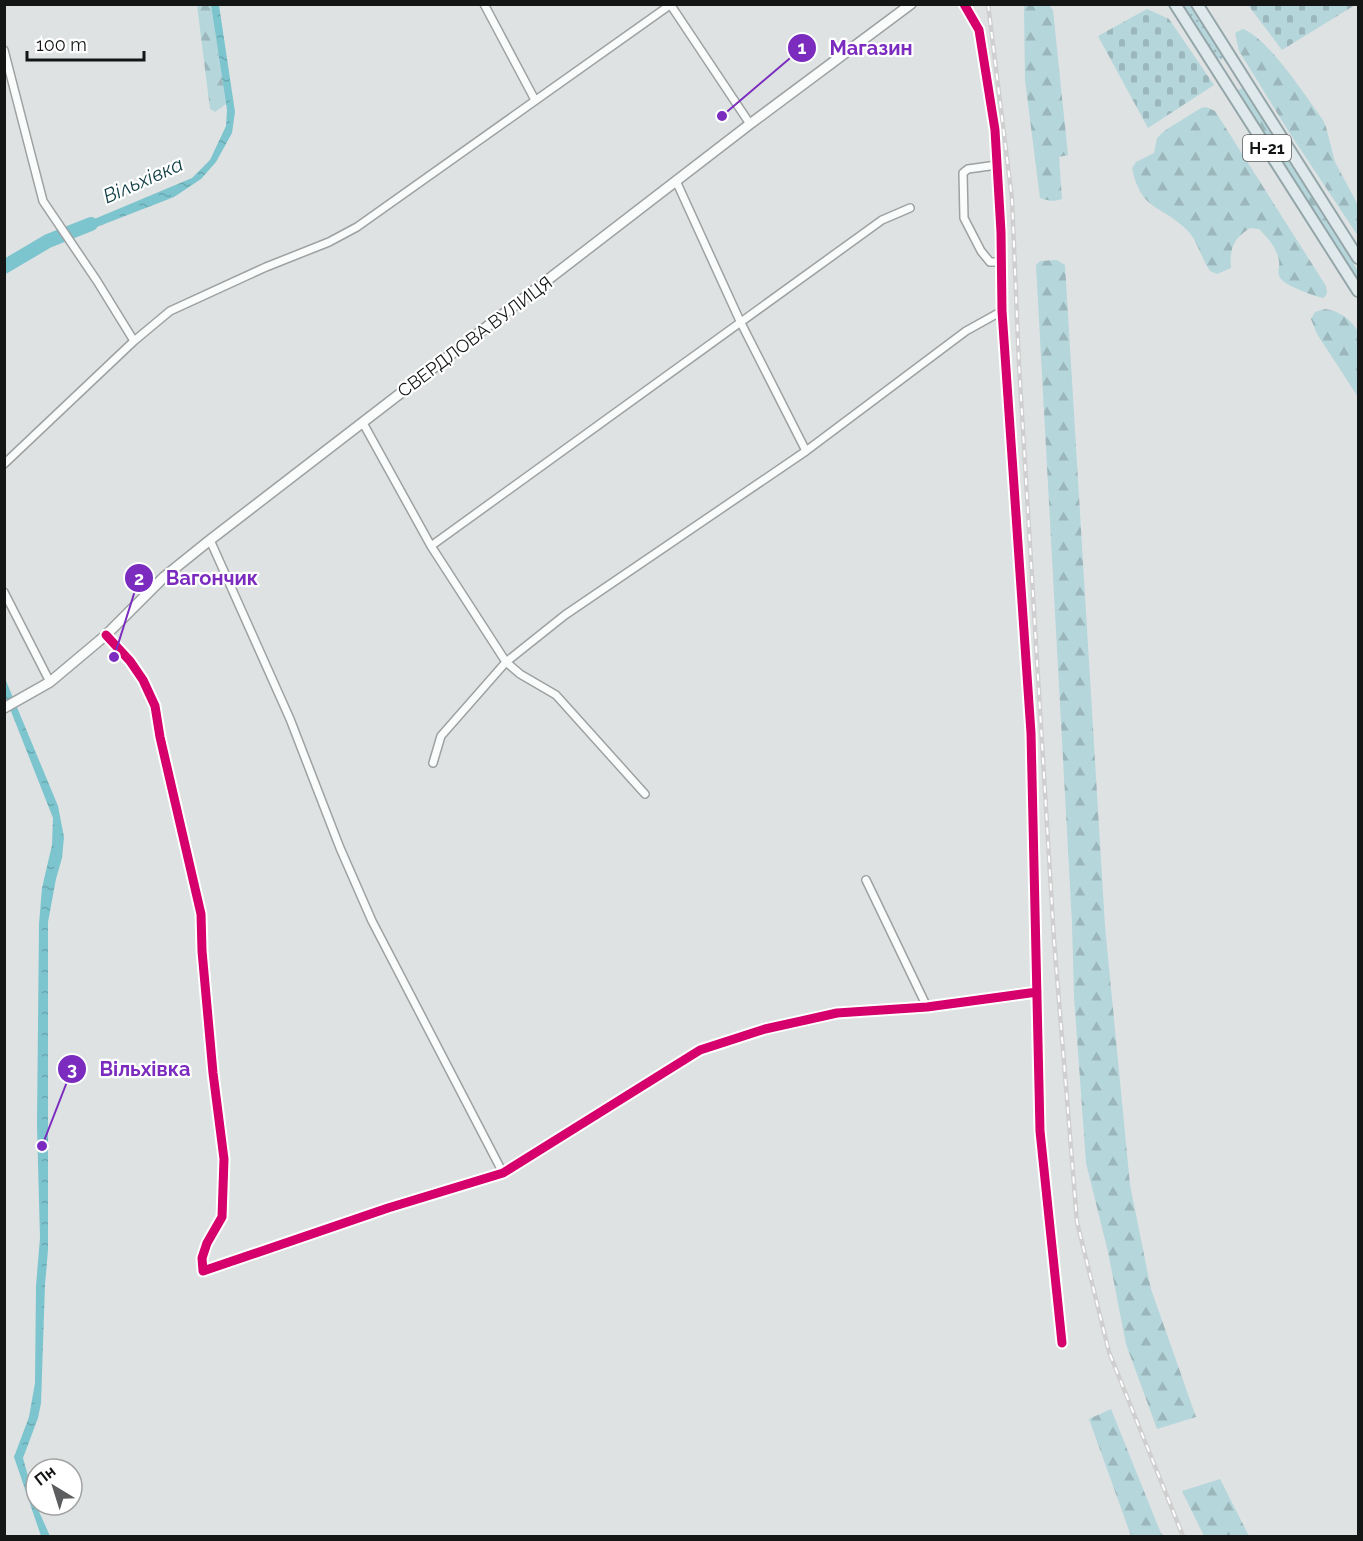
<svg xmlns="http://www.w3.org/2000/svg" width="1363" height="1541" font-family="Raleway,sans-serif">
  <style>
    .grass { fill: url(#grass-dots) }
    .forest { fill: url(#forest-firs) }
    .cemetery { fill: url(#cemetery-stones) }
    .water { fill: url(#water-ripples) }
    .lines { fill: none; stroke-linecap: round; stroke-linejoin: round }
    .river { stroke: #7cc4ce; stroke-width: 14 }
    .street-casing { stroke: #9ea1a2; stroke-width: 10 }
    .secondary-casing { stroke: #9ea1a2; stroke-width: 12 }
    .primary-casing { stroke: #94a6a9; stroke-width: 14 }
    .street { stroke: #fafbfb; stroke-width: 7 }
    .secondary { stroke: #fafbfb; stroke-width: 9 }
    .primary { stroke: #dfe9eb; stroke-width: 10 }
    .rail-casing { stroke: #cfcfcf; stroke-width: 4.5 }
    .rail { stroke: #fff; stroke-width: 2; stroke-dasharray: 7; stroke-linecap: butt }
    .cycleway-casing { stroke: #fff; stroke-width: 13 }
    .cycleway { stroke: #d6006c; stroke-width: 9 }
    .labels { text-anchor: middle; stroke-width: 4.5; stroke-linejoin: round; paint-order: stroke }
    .shield { fill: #fff; stroke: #5a5c5c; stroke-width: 1.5 }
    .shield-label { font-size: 16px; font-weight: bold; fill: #141616 }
    .street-label { font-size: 18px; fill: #141616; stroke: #fff }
    .water-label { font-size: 20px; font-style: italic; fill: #0e3e44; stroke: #fff }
    .leader { fill: none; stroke: #7b2cbf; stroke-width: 2 }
    .callout-dot { fill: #7b2cbf; stroke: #fff; stroke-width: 2 }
    .mark-label { font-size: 18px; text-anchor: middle; font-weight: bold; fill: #fff }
    .callout-label { font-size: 20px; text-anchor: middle; font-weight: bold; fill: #7b2cbf; stroke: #fff; stroke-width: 4.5; stroke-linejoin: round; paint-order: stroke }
  </style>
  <defs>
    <pattern id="grass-dots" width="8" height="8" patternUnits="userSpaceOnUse" patternTransform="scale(1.5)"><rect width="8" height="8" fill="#b5d6db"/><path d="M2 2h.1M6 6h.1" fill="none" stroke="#9bb7bb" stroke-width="1.8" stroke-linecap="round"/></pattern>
    <pattern id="forest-firs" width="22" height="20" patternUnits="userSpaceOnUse" patternTransform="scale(1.5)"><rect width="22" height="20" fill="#b5d6db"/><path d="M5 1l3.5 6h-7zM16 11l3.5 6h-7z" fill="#9bb7bb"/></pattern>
    <pattern id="cemetery-stones" width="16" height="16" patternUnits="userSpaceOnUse" patternTransform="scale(1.5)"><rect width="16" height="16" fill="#b5d6db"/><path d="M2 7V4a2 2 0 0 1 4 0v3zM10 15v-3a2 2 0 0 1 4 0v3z" fill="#9bb7bb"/></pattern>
    <pattern id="water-ripples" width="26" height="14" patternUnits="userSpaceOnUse" patternTransform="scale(1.5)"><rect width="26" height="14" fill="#7cc4ce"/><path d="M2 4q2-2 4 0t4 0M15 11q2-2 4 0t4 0" fill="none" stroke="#6aa8b0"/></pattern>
  </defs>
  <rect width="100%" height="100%" fill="#dee2e3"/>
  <path class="grass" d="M1183,5h7l33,52 -1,3 -5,-2z"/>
  <path class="forest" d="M1027,4l22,1 4,5 15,145 -9,2 3,42c-8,3 -14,2 -22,-1l-15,-118 -1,-73z
    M197,5h14l15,99 -11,8 -5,-3z
    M1243,29c26,10 63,68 80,91l3,7 9,35 23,43v31l-69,-104 -50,-81 -4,-18z
    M1242,88l116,183v9l-120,-190z
    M1206,107l9,4 111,175 1,7 -3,5c-8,-1 -38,-12 -43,-19 -5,-5 -1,-12 -2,-18 -2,-13 -11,-23 -20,-32l-9,-1c-16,10 -21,21 -19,40l-14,6 -7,-3c-9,-13 -12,-30 -23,-41 -26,-26 -46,-18 -55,-62l4,-6 18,-9 3,-15 7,-7 37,-23z
    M1057,260l8,5 40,661 25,259 21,104 45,128 -39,12 -31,-85 -18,-92 -22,-89 -12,-167 -2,-73 -36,-658 4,-4z
    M1325,309c15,2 25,10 33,22v66l-41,-63 -6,-15 4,-7z
    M1111,1409l49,122 3,5h-32l-42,-117z
    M1220,1479l29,57h-45l-22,-45z"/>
  <path class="cemetery" d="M1248,5h107l-73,45z
    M1147,9l22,10 45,66 -66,43 -50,-92z"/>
  <path class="water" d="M211,5h8l16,107 -3,21 -16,29 -15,17 -27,18 -98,38 -3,-7 119,-50 18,-18 16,-34 1,-16z
    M4,676l54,130 6,31 -2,21 -6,21 -8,43v328l-3,35 -4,118 -3,15 -15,40 13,47 14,31h-9l-27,-79 15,-40 6,-34 1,-97 4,-48 -3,-113 2,-201 3,-36 10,-43 1,-27 -48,-122z"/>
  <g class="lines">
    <path class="river" d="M4,267l44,-26 43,-17"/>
    <defs>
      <path id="street" d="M484,4l51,96
        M670,4l80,120
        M964,4l15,26 16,100 6,102 1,79 29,422 9,398 22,212
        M4,50l39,151 54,80 37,60
        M997,165l-29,4 -5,4 1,45 17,33 9,11h12
        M677,183l63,138 66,130
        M363,423l68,123 75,116 14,12 36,21 89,99
        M4,464l130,-123 36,-30 96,-44 63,-25 28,-15 313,-222
        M210,540l80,179 50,129 32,73 131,252
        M431,546l451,-326 28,-12
        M4,592l46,90
        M106,635l24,26 13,19 12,26 5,31 41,177 1,37 11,122 11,86 -2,58 -15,26 -5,15 1,13 185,-63 115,-35 197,-123 65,-21 72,-16 90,-6 110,-15
        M433,763l8,-27 65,-74 59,-47 241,-164 160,-120 36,-20
        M866,880l61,127"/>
      <path id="secondary" d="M4,708l46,-26 56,-47 58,-58 46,-37 540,-416 161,-120"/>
      <path id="primary" d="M1175,4l183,287
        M1197,4l161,254"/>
    </defs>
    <use href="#street" class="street-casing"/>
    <use href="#secondary" class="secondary-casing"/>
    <use href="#primary" class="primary-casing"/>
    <use href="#street" class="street"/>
    <use href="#secondary" class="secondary"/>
    <use href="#primary" class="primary"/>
    <defs>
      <path id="rail" d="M988,4l24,195 7,166 35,575 23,282 32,130 74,184"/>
    </defs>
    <use href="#rail" class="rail-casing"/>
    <use href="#rail" class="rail"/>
    <defs>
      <path id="cycleway" d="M964,4l15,26 16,100 6,102 1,79 29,422 9,398 22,212
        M106,635l24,26 13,19 12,26 5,31 41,177 1,37 11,122 11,86 -2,58 -15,26 -5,15 1,13 185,-63 115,-35 197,-123 65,-21 72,-16 90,-6 110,-15"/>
    </defs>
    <use href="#cycleway" class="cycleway-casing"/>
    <use href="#cycleway" class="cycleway"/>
  </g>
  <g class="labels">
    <rect class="shield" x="1243" y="135" width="48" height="26" rx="4.5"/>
    <g class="shield-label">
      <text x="1267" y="154">Н-21</text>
    </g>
    <g class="street-label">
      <text transform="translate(475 337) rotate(-37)" y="6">СВЕРДЛОВА ВУЛИЦЯ</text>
    </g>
    <g class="water-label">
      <text transform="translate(143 180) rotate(-24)" y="7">Вільхівка</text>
    </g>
  </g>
  <path class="leader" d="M722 116L802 48M114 657L139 578M42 1146L72 1069"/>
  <g class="callout-dot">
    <circle cx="722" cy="116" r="6"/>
    <circle cx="114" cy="657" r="6"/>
    <circle cx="42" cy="1146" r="6"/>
    <circle cx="802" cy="48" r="15"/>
    <circle cx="139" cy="578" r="15"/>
    <circle cx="72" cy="1069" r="15"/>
  </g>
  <g class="mark-label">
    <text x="802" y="54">1</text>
    <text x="139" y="585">2</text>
    <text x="72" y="1075">3</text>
  </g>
  <g class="callout-label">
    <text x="871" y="55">Mагазин</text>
    <text x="212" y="585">Вагончик</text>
    <text x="145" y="1076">Вільхівка</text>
  </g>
  <rect width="1363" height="1541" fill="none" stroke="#141616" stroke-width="12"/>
  <g transform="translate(54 1487) rotate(322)"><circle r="28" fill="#ffffff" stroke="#a1a2a2" stroke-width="1.5"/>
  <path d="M0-4.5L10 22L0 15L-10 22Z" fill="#5b5d5e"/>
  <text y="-9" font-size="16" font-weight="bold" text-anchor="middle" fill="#141616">Пн</text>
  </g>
  <path d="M27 51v9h117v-9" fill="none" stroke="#141616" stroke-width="3"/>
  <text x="36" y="51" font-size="18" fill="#141616" stroke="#ffffff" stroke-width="4.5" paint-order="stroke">100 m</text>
</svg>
